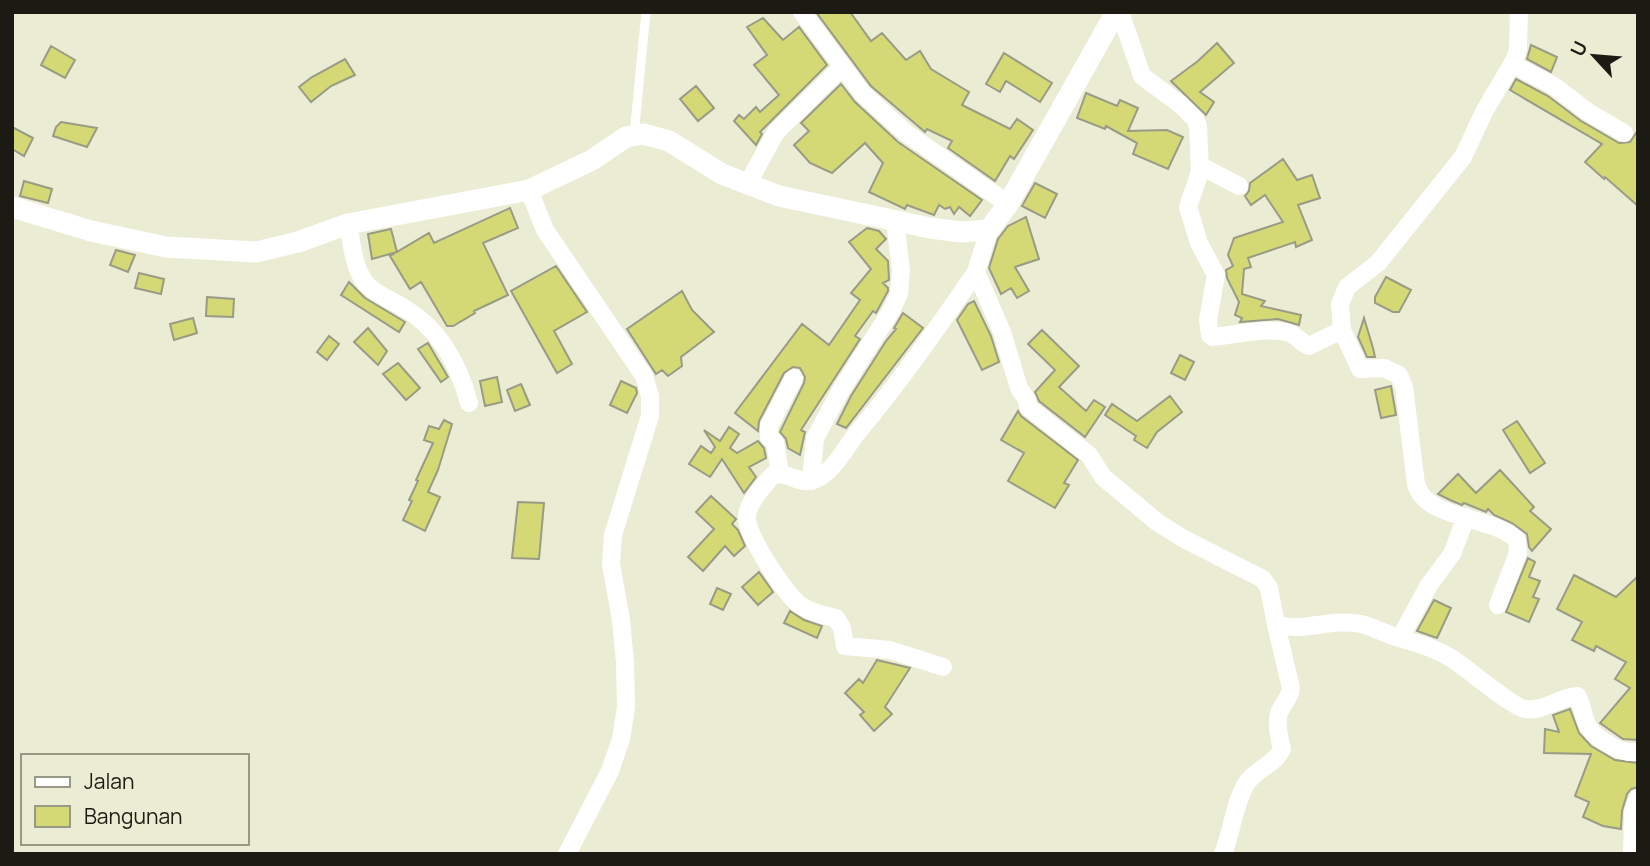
<svg xmlns="http://www.w3.org/2000/svg" width="1650" height="866" font-family="Manrope,sans-serif">
  <style>
    .building { fill: #d4d976; stroke: #999b84; stroke-width: 2 }
    .lines { fill: none; stroke-linecap: round; stroke-linejoin: round }
    .service { stroke: #fff; stroke-width: 9 }
    .minor { stroke: #fff; stroke-width: 18 }
    .tertiary { stroke: #fff; stroke-width: 21 }
  </style>
  <rect width="100%" height="100%" fill="#eaecd3"/>
  <path class="building" d="M816,12h34l21,29 11,-8 24,27 14,-9 11,18 38,23 -7,13 48,24 7,-10 16,11 -19,29 -4,-3 -15,25 -47,-33 4,-7 -25,-12 -2,3 -54,-46z
    M763,18l20,22 16,-13 28,38 -67,67 2,2 -6,11 -22,-24 5,-6 5,4 12,-12 4,5 19,-17 -25,-30 13,-10 -20,-28z
    M1217,43l17,20 -34,29 14,10 -8,13 -35,-34 27,-20z
    M1531,45l26,12 -6,15 -24,-13z
    M51,46l24,14 -10,18 -24,-13z
    M1004,53l48,30 -12,19 -34,-21 -6,11 -14,-8z
    M345,59l10,16 -24,11 -20,16 -12,-15 13,-10z
    M1516,79l32,17 33,25 38,22 11,-1 8,-12v76l-33,-29 -1,2 -19,-17 17,-18 -92,-54z
    M841,84l14,18 43,40 84,58 -12,16 -11,-9 -5,7 -4,-7 -5,2 -6,-4 -5,10 -27,-10 -2,4 -36,-17 14,-29 -18,-20 -33,30 -22,-10 -16,-18 15,-14 -8,-8z
    M696,86l18,22 -16,13 -18,-22z
    M1086,93l31,13 3,-6 18,8 -10,23 39,-1 16,7 -15,32 -35,-15 4,-11 -31,-17 -1,3 -28,-11z
    M61,122l36,6 -10,19 -34,-11 3,-9z
    M12,127l21,11 -9,18 -12,-7z
    M1283,159l14,21 15,-5 8,23 -22,7 14,35 -16,7 -1,-5 -47,16 3,9 -7,2 -2,25 23,7 -4,5 40,9 -2,10 -21,-6 -38,3 2,-4 -7,-3 4,-13 -12,-24 -1,-8 7,-4 -5,-11 6,-17 49,-16 -18,-27 -14,10 -6,-9 4,-5 1,-8z
    M24,181l28,8 -4,14 -28,-7z
    M1035,183l22,11 -12,24 -23,-12z
    M510,208l8,20 -35,15 25,52 -34,16 1,2 -22,13h-6l-26,-44 -11,7 -20,-33 39,-23 5,10z
    M1026,217l13,42 -24,8 14,24 -12,7 -6,-10 -10,6 -12,-26 9,-29 10,-13z
    M867,228l12,3 7,8 -10,10 12,12 1,19 -6,3 5,5v3l-12,22 -3,-2 -18,25 5,3 -59,91 4,2 -5,23 -12,-7 -2,-9 -6,-7 24,-49 1,-6 -5,-9 -7,-1 -9,6 -25,48 -1,10 -23,-18 67,-89 27,21 31,-45 -9,-7 20,-24 -22,-27z
    M391,229l6,23 -25,7 -4,-25z
    M116,250l19,5 -7,17 -18,-7z
    M556,266l31,46 -33,19 18,33 -15,9 -46,-82z
    M139,273l25,6 -3,15 -26,-6z
    M1386,277l25,13 -12,22h-6l-18,-9v-6z
    M349,282l16,16 40,24 -6,10 -58,-37z
    M682,291l10,19 22,22 -33,25 1,9 -14,10 -6,-6 -6,4 -29,-45z
    M207,297l27,2 -1,18 -27,-1z
    M974,301l17,35 8,26 -17,8 -25,-50 11,-16z
    M903,313l20,15 -77,100 -9,-4 14,-28 35,-55 10,-12 -2,-1z
    M193,318l4,15 -23,7 -4,-16z
    M1364,318l9,30 2,9h-8l-9,-20z
    M368,328l19,23 -9,14 -24,-23z
    M1042,330l37,36 -20,21 27,24 8,-11 11,7 -20,30 -46,-36 -4,-9 20,-22 -27,-26z
    M329,336l10,8 -12,16 -10,-8z
    M428,343l20,34 -7,5 -23,-33z
    M1180,355l14,7 -9,18 -14,-7z
    M398,363l22,25 -14,12 -23,-26z
    M497,377l5,25 -17,4 -5,-25z
    M621,381l15,7 1,5 -10,20 -17,-8z
    M521,384l9,21 -15,6 -8,-21z
    M1391,386l5,29 -15,3 -6,-28z
    M1170,396l12,16 -25,20 -10,16 -13,-8 2,-4 -31,-21 7,-11 25,17z
    M1018,411l3,5 57,44 -14,23 5,2 -14,23 -47,-27 16,-28 -23,-13z
    M444,420l8,4 -14,46 -10,22 12,5 -15,34 -22,-11 9,-19 -3,-1 9,-19 -2,-1 17,-37 -9,-3 5,-14 10,3z
    M1517,421l28,42 -15,10 -27,-43z
    M729,427l10,7 -9,14 7,5 21,-12 6,7 2,10 -17,9 7,10 -12,16 -22,-34 -12,18 -21,-13 12,-18 10,7 4,-6 -11,-17 16,11z
    M1500,470l34,37 -4,4 21,18 -19,22 -3,-4 -2,-13 -15,-11 -18,-8 -6,-6 -2,3 -22,-9 -2,2 -12,-5 -12,-6 20,-20 18,19z
    M711,496l25,23 -4,5 6,6 7,16 -11,10 -9,-10 -22,25 -15,-14 26,-28 -18,-17z
    M518,502l26,1 -5,56 -27,-1z
    M1528,558l7,4 -6,15 11,4 -7,16 6,2 -10,23 -23,-10z
    M759,572l14,20 -15,13 -16,-18z
    M1574,575l42,22 22,-21v164l-15,-1 -23,-16 30,-35 -15,-9 11,-17 -30,-16 -2,5 -22,-11 10,-18 -25,-13z
    M717,588l14,6 -8,16 -13,-6z
    M1434,600l17,8 -14,30 -20,-7z
    M790,611l14,9 18,6 -5,12 -33,-15z
    M877,660l33,8 -25,39 7,7 -18,17 -14,-16 4,-3 -19,-19 14,-14 4,4z
    M1570,709l9,24 12,13 24,14 23,3v24l-7,2 -4,5 -5,17 -1,18 -18,-3 -20,-9 6,-15 -14,-6 16,-42 -47,-1 1,-24 14,3 -6,-17z"/>
  <g class="lines">
    <path class="service" d="M634,135l12,-123"/>
    <path class="minor" d="M802,12l61,82 43,39 102,71
      M1120,12l22,64 39,29 14,14 3,7 2,46 -12,35 11,36 17,32 -8,45 2,15 3,2c24,-2 50,-10 73,-5 11,2 14,11 23,14l33,-16 18,39 24,-1 15,7 5,12 12,97c9,36 76,31 101,56l1,13 -20,52
      M1512,64l42,22 34,26 36,21
      M1201,166l38,20
      M747,185l29,-53 66,-65
      M529,190l16,40 99,146 6,20v20l-37,119 -2,29 10,56 4,42 1,45 -5,32 -11,32 -43,83
      M348,224c4,19 5,41 16,57 8,12 28,19 40,27 36,21 55,57 65,95
      M989,230l-13,42 26,60 17,56 8,12 1,7 61,48 14,22 54,45 27,17 79,40 6,9 7,37c29,7 56,-7 85,-1 12,3 23,9 35,13 19,6 37,10 55,21 16,10 61,49 74,51 18,3 35,-12 52,-13 6,10 6,22 12,32 8,11 36,29 49,23
      M1342,330l-2,-26 7,-17 31,-24 85,-106 21,-45 31,-53 3,-11 1,-36
      M780,474l-5,-32 -6,-5v-11l25,-48
      M811,481l4,-43 26,-48 50,-79 8,-17 2,-24 -6,-49
      M1400,638l29,-53 23,-31 14,-37
      M943,667l-53,-17 -45,-4 -3,-18 -6,-10c-13,-3 -24,-5 -36,-13 -14,-10 -55,-71 -53,-89 1,-14 17,-31 26,-41 15,-5 26,11 41,5 20,-8 31,-32 43,-47 43,-51 81,-106 119,-161
      M1223,854c9,-22 11,-50 23,-70 9,-15 30,-20 36,-35 -3,-11 -7,-30 -1,-40 4,-8 9,-12 10,-21l-15,-63
      M1632,854l1,-42 5,-14"/>
    <path class="tertiary" d="M12,207l79,24 75,16 90,5 42,-10 50,-18 181,-34 63,-30 34,-23 17,-3 26,7 53,33 57,22 151,32 31,4 28,-2 19,-26 108,-192"/>
  </g>
  <rect width="1650" height="866" fill="none" stroke="#1b1b13" stroke-width="28"/>
  <rect x="21" y="754" width="228" height="91" fill="#eaecd3" stroke="#979886" stroke-width="2"/>
  <rect x="35" y="777" width="35" height="10" fill="#ffffff" stroke="#979886" stroke-width="2"/>
  <text x="84" y="789" font-size="21" fill="#1b1b13">Jalan</text>
  <rect x="35" y="806" width="35" height="21" fill="#d4d976" stroke="#979886" stroke-width="2"/>
  <text x="84" y="824" font-size="21" fill="#1b1b13">Bangunan</text>
  <g transform="translate(1594 56) rotate(296)" stroke="#eaecd3" stroke-width="5" paint-order="stroke">
  <path d="M0-5L12 26L0 18L-12 26Z" fill="#1b1b13"/>
  <text y="-10" font-size="19" font-weight="bold" text-anchor="middle" fill="#1b1b13">U</text>
  </g>
</svg>
